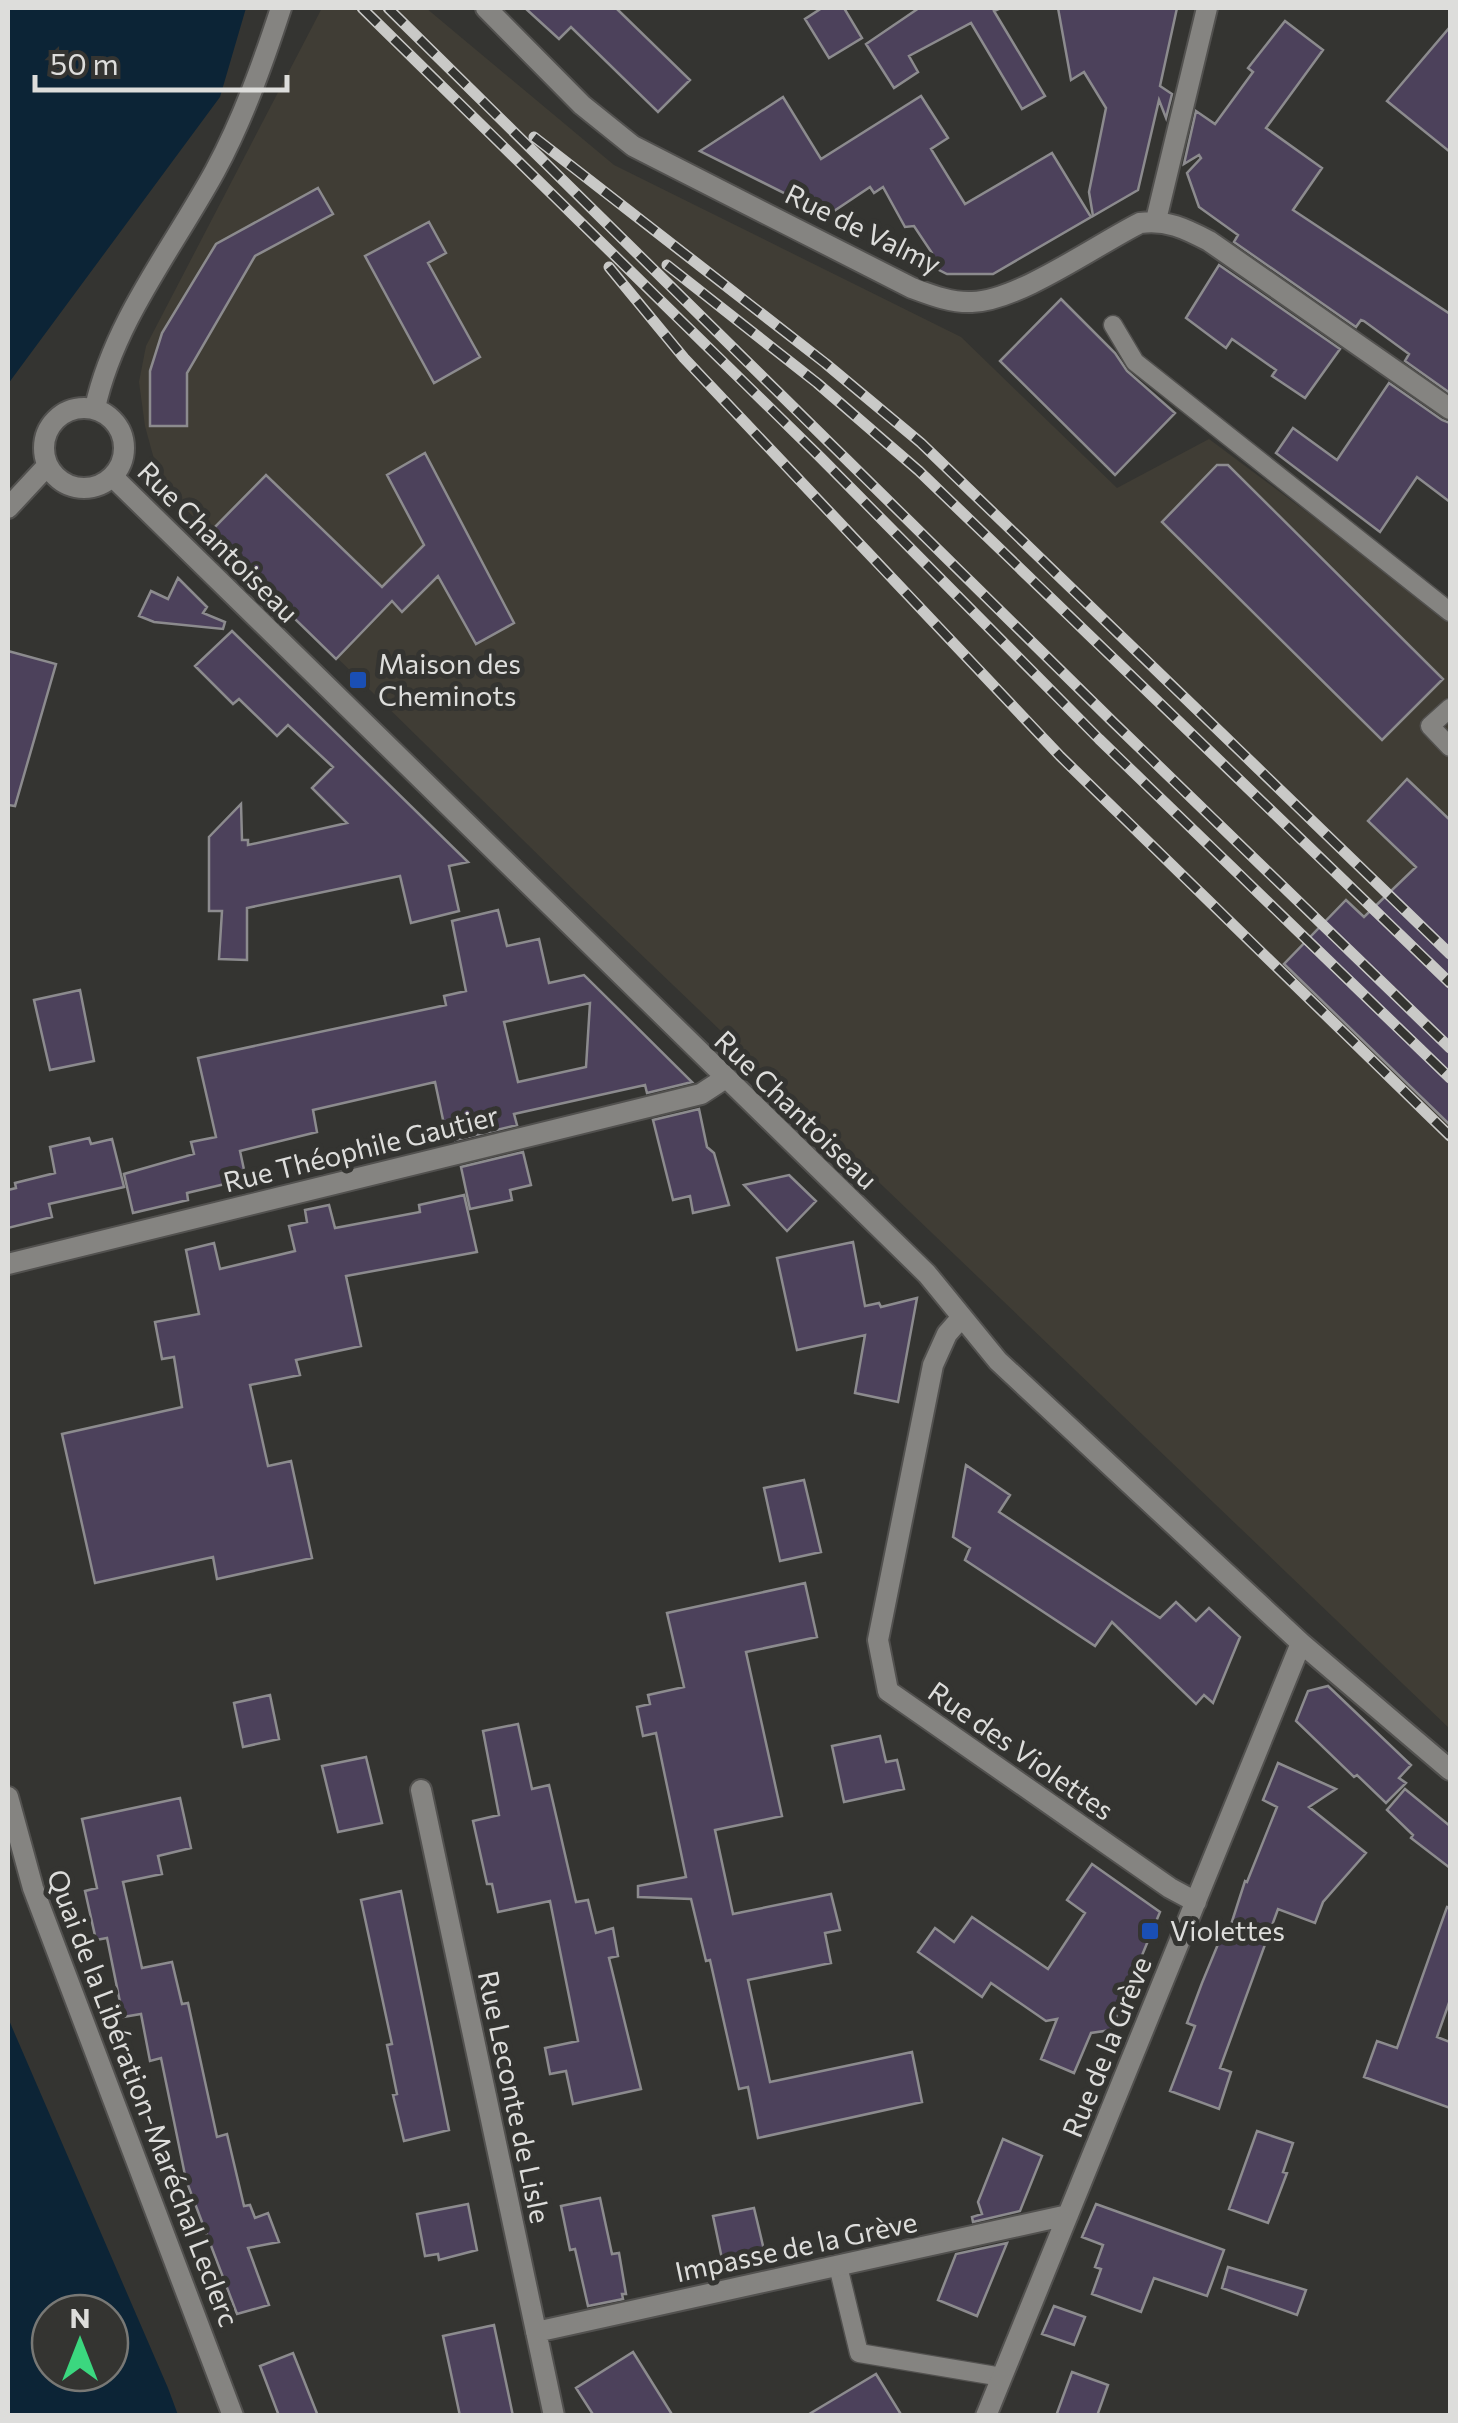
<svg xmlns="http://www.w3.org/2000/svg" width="1458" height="2423" font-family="Commissioner,sans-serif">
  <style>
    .built { fill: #403d35 }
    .water { fill: #0c2436; fill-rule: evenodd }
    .building { fill: #4c415b; stroke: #8c8b8e; stroke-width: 2.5; fill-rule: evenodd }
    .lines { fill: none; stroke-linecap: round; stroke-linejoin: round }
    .lane-casing { stroke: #52514f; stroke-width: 21 }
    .street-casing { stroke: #52514f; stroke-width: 24 }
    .lane { stroke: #858481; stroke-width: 18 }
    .street { stroke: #858481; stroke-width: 20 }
    .rail-casing { stroke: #c9c9c7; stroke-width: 11 }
    .rail { stroke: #343431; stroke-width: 8; stroke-dasharray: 22; stroke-linecap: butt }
    .transit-dot { fill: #1a4fb4; stroke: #343431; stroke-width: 4 }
    .labels { text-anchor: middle; stroke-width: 10; stroke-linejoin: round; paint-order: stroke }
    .street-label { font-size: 28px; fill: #dddddb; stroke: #343431 }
    .poi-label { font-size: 28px; fill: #dddddb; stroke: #343431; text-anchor: start }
  </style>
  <rect width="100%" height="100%" fill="#343431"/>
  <path class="built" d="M322,8h104l188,157 347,172 156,151 92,-49 241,180v1110l-871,-834 -418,-410 -16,-59 -6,-44 7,-36z"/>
  <path class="water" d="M8,8h238l-26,89 -212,287z
    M8,2018l160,370 10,27h-170zM50,2313h60v60h-60z"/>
  <path class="building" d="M525,8h91l74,72 -32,32 -87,-85 -12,12z
    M822,8h22l18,30 -33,20 -24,-39z
    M919,8h82l-7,3 51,85 -23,13 -51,-86 -62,33 9,16 -24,16 -28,-44z
    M1058,8h119l-17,78 12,8 -6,24 -7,-18 -21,90 -45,26 -4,-24 17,-84 -22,-36 -13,8z
    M1285,21l38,29 -57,78 56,40 -29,42 157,104v79l-45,-32 4,-7 -45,-33 -3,-1 -5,7 -122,-85 4,-7 -39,-28 -12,-34 14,-15 -2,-3 -15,9 12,-53 19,13 38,-52 -5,-4z
    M1450,27v125l-63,-51z
    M921,96l27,42 -17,11 34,55 87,-51 39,64 -98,57h-46l-20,-10 5,-11 -18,-27 -9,1 -22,-40 -9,6 -4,-6 -42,28 -128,-64 83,-54 38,62z
    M318,188l15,26 -78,42 -68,117v53h-37v-55l12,-38 54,-89z
    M429,222l17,31 -18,10 52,94 -46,26 -69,-127z
    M1219,265l121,84 -35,49 -33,-22 4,-6 -44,-31 -6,9 -40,-30z
    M1061,299l54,54 12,18 48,42 -60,62 -115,-114z
    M1389,383l53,37 8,3v79l-33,-25 -37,55 -104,-79 17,-25 44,32z
    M425,453l89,170 -38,21 -38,-68 -36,36 -10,-11 -56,58 -128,-125 58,-59 116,112 42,-42 -37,-70z
    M1217,465h11l215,214 -61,61 -220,-218z
    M178,578l29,29 -4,6 22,9 -2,7 -69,-7 -15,-6 12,-25 17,8z
    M232,631l236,231 -19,4 10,45 -48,12 -11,-47 -153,32v52l-28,-1 3,-48h-13v-74l32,-33 1,36h6v5l99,-22 -35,-35 21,-21 -45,-42 -11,11 -38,-37 -6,5 -38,-38z
    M8,651l48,13 -41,142 -7,-1z
    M1407,779l43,41v305l-166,-161 62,-64 18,17 52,-50 -48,-46z
    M498,910l9,36 32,-7 10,44 35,-8 108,107 -45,11 -2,-8 -131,29 3,11 -62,15 -3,-12 -7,1 -10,-47 -122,28 4,22 -77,19 6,28 -59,14 1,7 -55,13 -9,-39 70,-20 -3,-12 25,-5 -18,-79 248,-53 -2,-9 22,-5 -14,-70zM590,1003l-4,64 -68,15 -14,-60z
    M80,990l14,71 -44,9 -16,-70z
    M699,1109l8,38 7,6 15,52 -36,8 -3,-17 -17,4 -20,-80z
    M89,1138l2,6 21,-5 12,48 -75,17 3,13 -44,11v-38l8,-2 -1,-5 40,-10 -5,-26z
    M523,1152l8,33 -21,5 2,10 -42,9 -9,-42z
    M789,1175l27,26 -29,30 -43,-46z
    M464,1195l13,57 -131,24 15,70 -65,14 4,15 -50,10 18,81 23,-5 21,97 -95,21 -4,-22 -118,26 -33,-149 120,-27 -8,-50 -12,2 -7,-37 44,-8 -13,-64 28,-7 6,26 75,-18 -6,-25 18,-4 -2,-12 24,-5 6,23 85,-16 -1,-7z
    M853,1242l12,64 14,-3 2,4 36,-9 -19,104 -43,-9 10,-58 -68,15 -20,-92z
    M966,1465l44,30 -11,17 161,106 16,-16 20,19 13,-13 31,29 -27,66 -9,-8 -8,9 -84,-82 -17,24 -130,-86 5,-12 -17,-11z
    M804,1480l17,72 -41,9 -16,-73z
    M805,1583l12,54 -71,15 36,164 -67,14 18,84 98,-20 9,36 -15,3 6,30 -83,17 22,102 142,-30 10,50 -164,36 -10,-51 -9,2 -29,-129 -4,1 -15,-62 -53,-2v-11l48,-9 -30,-144 -13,3 -6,-29 13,-3 -2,-9 36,-8 -17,-74z
    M1328,1686l83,79 -12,13 7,5 -20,20 -29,-28 -3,2 -58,-56 12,-30z
    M270,1695l9,44 -36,8 -9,-44z
    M518,1724l14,65 17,-4 27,117 12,-2 8,33 17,-5 5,28 -9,2 32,131 -68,15 -7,-33 -16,3 -5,-26 33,-7 -28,-140 -52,11 -6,-28h-5l-14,-63 26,-6 -16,-84z
    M880,1736l6,26 11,-2 7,29 -60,13 -12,-56z
    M366,1757l16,66 -44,9 -16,-66z
    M1278,1763l58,26 -27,18 57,46 -43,49 -8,21 -37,-14 -58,159 11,4 -12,37 -49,-18 25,-65 -8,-3 15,-40 21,-51 5,2 17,-53 2,1 30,-75 -14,-7z
    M1405,1789l45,37v42l-39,-30 2,-3 -26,-25z
    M180,1798l11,50 -33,8 4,18 -39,8 19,86 30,-6 10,42 6,-1 29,134 10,-3 17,72 6,-1 5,13 13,-5 11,29 -31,6 21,57 -32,9 -51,-134 -25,-122 -11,3 -9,-47 -18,3 -16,-79 -11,2 -11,-49 12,-3 -15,-69z
    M1092,1864l68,48 -49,118 -20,3 -17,40 -33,-14 16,-40 -11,2 -55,-38 -9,14 -64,-45 17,-24 19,14 18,-25 76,52 37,-56 -18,-13z
    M401,1891l48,239 -45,11 -11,-46 4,-1 -10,-49 5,-1 -31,-144z
    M1447,1907l3,1v92l-13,37 13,5v66l-86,-31 13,-36 20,7z
    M1257,2131l36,12 -10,29 4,1 -19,50 -39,-14z
    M1003,2139l39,17 -22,55 -47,11 -1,-5 10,-3 -4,-12z
    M600,2198l12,56 7,-1 7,41h-4l1,5 -35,7 -13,-57 -5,1 -9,-44z
    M468,2204l9,46 -38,10 -1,-6 -13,2 -8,-42z
    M1096,2204l128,46 -17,46 -53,-18 -13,34 -49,-18 9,-25 -6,-2 8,-22 -21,-8z
    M754,2208l10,42 -42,9 -9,-43z
    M1007,2243l-30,73 -39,-16 18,-46z
    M1228,2267l78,23 -9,25 -75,-27z
    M1054,2306l31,11 -11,28 -32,-11z
    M494,2325l19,91h-53l-17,-80z
    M633,2352l40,64h-79l-18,-28z
    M293,2353l25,63h-39l-19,-50z
    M1072,2372l36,13 -11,31h-41z
    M876,2374l26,42h-96z"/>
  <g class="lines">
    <defs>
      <path id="lane" d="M1113,325l22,37 315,250
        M1450,708l-20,18 20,21
        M838,2266l21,87 143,24"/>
      <path id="street" d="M486,8l96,97 51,41 279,142c19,7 39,15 60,14 46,-1 124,-57 168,-79 26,-4 46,6 69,18l241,168
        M1156,220l51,-212
        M44 448a40 40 0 1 1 80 0a40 40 0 1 1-80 0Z
        M95,408c19,-87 78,-160 120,-237 28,-52 48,-108 66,-163
        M113,477l814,797 71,87 303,282 149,127
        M8,508l39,-42
        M8,1264l693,-170 23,-15
        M961,1318l-14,16 -14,31 -55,275 10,51 282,197 26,14
        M421,1790l133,626
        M8,1797l25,91 200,528
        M536,2332l532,-117
        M986,2416l315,-773"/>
    </defs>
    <use href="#lane" class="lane-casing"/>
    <use href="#street" class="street-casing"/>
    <use href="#lane" class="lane"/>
    <use href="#street" class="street"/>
    <defs>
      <path id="rail" d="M362,8l458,449 279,282 351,339
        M388,8l725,714 337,326
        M534,137l291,226 96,80 529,511
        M667,265l150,118 102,88 531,512
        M609,267l75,91 376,398 390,380"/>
    </defs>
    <use href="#rail" class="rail-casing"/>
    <use href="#rail" class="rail"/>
  </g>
  <g class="transit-dot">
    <rect x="348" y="670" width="20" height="20" rx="5"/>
    <rect x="1140" y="1921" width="20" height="20" rx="5"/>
  </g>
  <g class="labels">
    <g class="street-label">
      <text transform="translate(863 229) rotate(26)" y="10">Rue de Valmy</text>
      <text transform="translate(218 542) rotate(45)" y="10">Rue Chantoiseau</text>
      <text transform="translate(796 1110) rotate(44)" y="10">Rue Chantoiseau</text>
      <text transform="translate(361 1149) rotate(-14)" y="10">Rue Théophile Gautier</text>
      <text transform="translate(1021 1751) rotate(35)" y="10">Rue des Violettes</text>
      <text transform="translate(1107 2047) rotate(-68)" y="10">Rue de la Grève</text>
      <text transform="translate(514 2097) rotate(78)" y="10">Rue Leconte de Lisle</text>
      <text transform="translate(143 2098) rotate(69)" y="10">Quai de la Libération-Maréchal Leclerc</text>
      <text transform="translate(796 2247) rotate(-12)" y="10">Impasse de la Grève</text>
    </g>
    <g class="poi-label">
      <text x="378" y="674">Maison des<tspan x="378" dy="32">Cheminots</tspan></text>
      <text x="1170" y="1941">Violettes</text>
    </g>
  </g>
  <rect width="1458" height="2423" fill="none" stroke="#dddddb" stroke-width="20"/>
  <g transform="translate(80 2343)"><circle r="48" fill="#343431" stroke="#787875" stroke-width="2.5"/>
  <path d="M0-8L18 38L0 25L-18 38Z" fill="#3bd77f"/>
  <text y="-15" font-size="28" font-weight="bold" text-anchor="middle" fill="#dddddb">N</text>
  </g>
  <path d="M35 75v15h252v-15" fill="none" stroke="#dddddb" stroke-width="5"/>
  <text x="50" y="75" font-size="30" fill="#dddddb" stroke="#343431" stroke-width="8" paint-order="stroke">50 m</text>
</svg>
